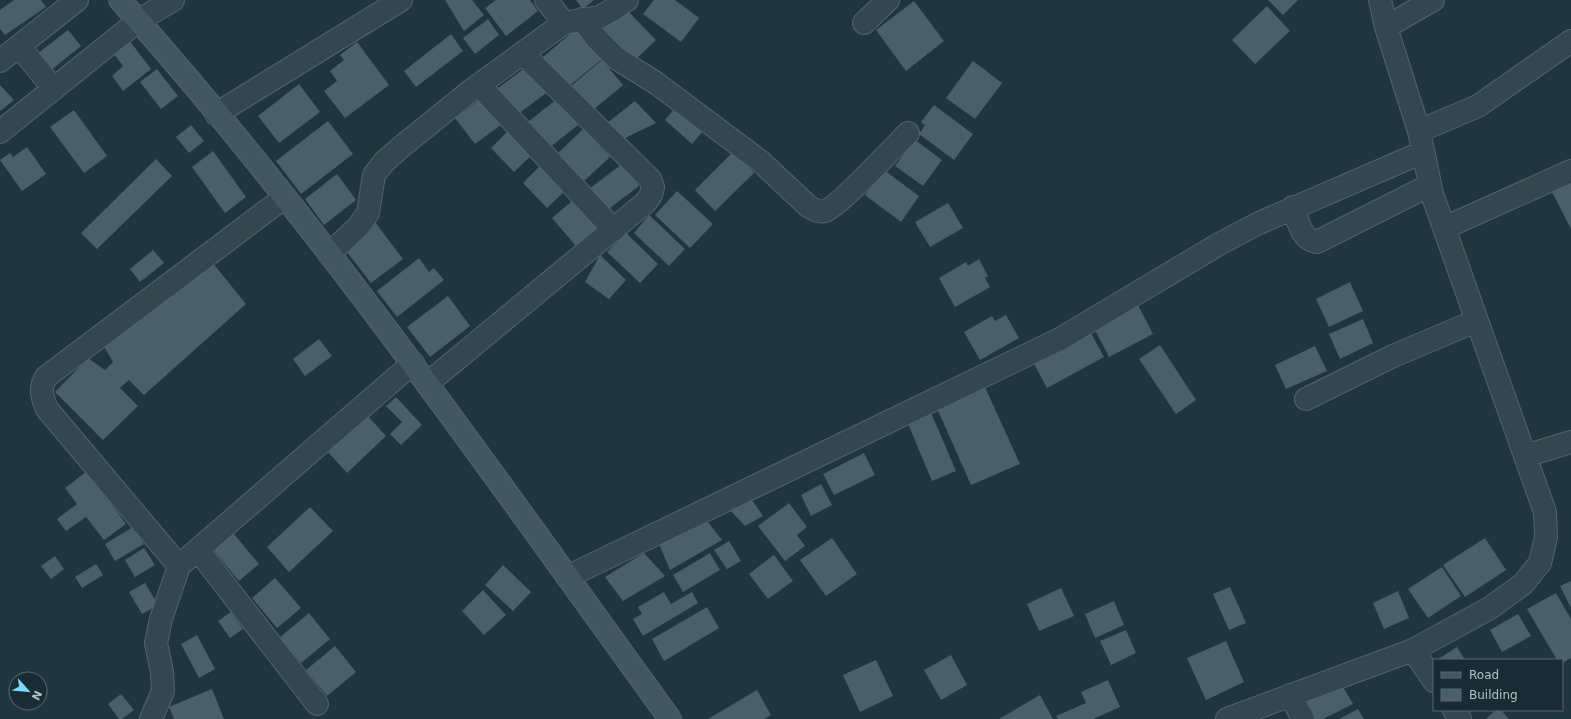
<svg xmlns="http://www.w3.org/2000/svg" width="1571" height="719" font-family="'DejaVu Sans',sans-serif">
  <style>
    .building { fill: #496069 }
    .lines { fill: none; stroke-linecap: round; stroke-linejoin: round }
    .minor-casing { stroke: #53646c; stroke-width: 24 }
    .secondary-casing { stroke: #53646c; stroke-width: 24 }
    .minor { stroke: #34464e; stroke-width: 22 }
    .secondary { stroke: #425761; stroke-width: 22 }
  </style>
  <rect width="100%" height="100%" fill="#20363e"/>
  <path class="building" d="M14,0h27l5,7 -41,28 -5,-6v-19z
    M445,0h27l12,15 -20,16z
    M496,0h34l8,11 -32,25 -21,-28z
    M576,0h18l-11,9z
    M654,0h21l24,18 -18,24 -38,-28z
    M1268,0h30l-15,15z
    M914,1l30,40 -38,30 -30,-41z
    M1267,6l23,25 -35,33 -23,-24z
    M625,8l31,32 -24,23 -31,-32z
    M488,19l11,16 -24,19 -12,-16z
    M577,28l25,31 -34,28 -25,-30z
    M68,30l13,16 -31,25 -13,-17z
    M451,34l12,17 -47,36 -12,-16z
    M129,40l22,29 -28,22 -11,-15 11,-10 -10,-13z
    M357,42l32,43 -44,33 -21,-27 13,-10 -7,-10 14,-11 -4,-5z
    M602,60l21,25 -30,25 -21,-25z
    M973,61l29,22 -27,36 -29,-21z
    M529,65l20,26 -35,26 -20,-26z
    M157,69l21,27 -17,13 -21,-27z
    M299,84l21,28 -41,31 -21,-27z
    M0,85l14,15 -14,11z
    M482,98l20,26 -27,20 -20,-26z
    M557,99l21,26 -29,23 -21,-26z
    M635,101l21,22 -33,16 -16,-16z
    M934,105l39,29 -19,26 -35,-26 6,-9 -4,-3z
    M676,107l27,24 -11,13 -27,-24z
    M74,110l33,46 -23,17 -34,-46z
    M328,121l25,33 -52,40 -25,-33z
    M191,125l13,16 -15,12 -13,-16z
    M513,126l23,25 -22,21 -23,-24z
    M583,129l27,28 -26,24 -26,-28z
    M915,140l27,20 -19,26 -28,-20z
    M27,147l19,27 -24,17 -22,-31 10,-7 3,4z
    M213,151l33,46 -21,16 -33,-46z
    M734,151l20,22 -39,38 -20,-21z
    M156,159l16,17 -75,73 -16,-16z
    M544,162l25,25 -22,21 -24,-25z
    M622,164l17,22 -33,25 -17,-22z
    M884,170l35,26 -18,26 -36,-27z
    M337,174l19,26 -32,25 -19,-26z
    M1571,182v47l-19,-37z
    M677,191l36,33 -23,24 -35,-33z
    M578,196l24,28 -26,22 -24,-28z
    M948,203l15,25 -33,19 -15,-25z
    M649,215l36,34 -16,17 -35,-33z
    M375,222l28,37 -32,24 -28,-36z
    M626,233l32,31 -18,19 -33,-31z
    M153,250l11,13 -24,19 -10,-13z
    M600,255l26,25 -17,19 -24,-17z
    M419,258l10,14 5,-4 10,12 -47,37 -20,-26z
    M979,259l9,17 -3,2 5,9 -35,20 -16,-29 27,-16 2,4z
    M212,262l34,42 -102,91 -15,-15 -9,8 18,18 -35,34 -48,-48 33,-34 17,12 8,-8 -10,-17z
    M1350,282l13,29 -34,16 -13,-28z
    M448,296l22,30 -40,31 -23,-30z
    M1138,305l15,29 -44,23 -15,-29z
    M1006,315l13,23 -39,22 -16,-28 28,-16 3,5z
    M1363,319l10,24 -33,16 -11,-25z
    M1091,333l13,24 -57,31 -13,-24z
    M319,339l13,17 -27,20 -12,-17z
    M1160,345l36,55 -20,14 -37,-55z
    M1315,346l12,25 -41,18 -11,-24z
    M984,385l36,79 -49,21 -35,-79z
    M396,397l26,28 -21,20 -11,-11 12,-12 -16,-16z
    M929,408l27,63 -24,10 -26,-62z
    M367,415l19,21 -39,37 -19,-21z
    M864,453l11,22 -41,20 -11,-21z
    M87,471l39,53 -22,16 -18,-23 -20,14 -9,-12 20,-15 -12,-16z
    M821,484l11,21 -21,11 -10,-21z
    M750,497l13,19 -18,10 -15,-16z
    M789,503l18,24 -10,8 8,11 -20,15 -27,-35z
    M310,507l23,24 -44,41 -22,-25z
    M707,521l15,19 -52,30 -11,-26z
    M133,527l11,17 -29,17 -10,-17z
    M229,528l30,36 -20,17 -30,-36z
    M832,538l25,36 -31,22 -26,-36z
    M1485,538l21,32 -41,27 -22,-32z
    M729,541l12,20 -14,8 -13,-19z
    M144,548l11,17 -20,12 -10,-17z
    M644,553l21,23 -42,25 -18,-24z
    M710,553l10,17 -37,22 -10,-17z
    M774,555l19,26 -25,18 -19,-25z
    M55,556l9,13 -13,10 -10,-13z
    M96,564l7,11 -21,13 -7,-11z
    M503,565l28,27 -18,19 -28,-26z
    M1442,567l19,29 -33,22 -20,-29z
    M275,578l26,30 -24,20 -25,-30z
    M1571,581v27l-11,-22z
    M145,583l13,22 -16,9 -13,-22z
    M1230,587l16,36 -17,7 -16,-36z
    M1061,588l13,28 -35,15 -12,-27z
    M483,590l23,25 -22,20 -22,-24z
    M1398,591l11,27 -25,11 -11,-26z
    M664,592l7,12 21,-12 6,11 -55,33 -10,-17 9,-5 -4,-7z
    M1556,593l15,26v39l-9,5v-3h-5l-30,-51z
    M1114,601l10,24 -29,13 -10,-24z
    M707,607l12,21 -55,33 -12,-22z
    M231,612l12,17 -13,9 -12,-17z
    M309,613l21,26 -29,24 -22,-25z
    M1518,614l13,22 -29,16 -12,-22z
    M1126,630l10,23 -25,12 -11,-24z
    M197,635l18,34 -16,9 -18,-34z
    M1226,641l18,41 -38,18 -19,-42z
    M335,646l21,26 -29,24 -21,-26z
    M1457,647l8,13h-28z
    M951,655l16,30 -26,15 -17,-30z
    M876,660l17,36 -33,16 -17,-37z
    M1108,680l12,27 -27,12h-35l-2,-3 30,-13 -5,-11z
    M1342,685l11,19 -30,15h-12l-7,-17z
    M212,689l12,30h-50l-5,-12z
    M757,690l14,25 -7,4h-56z
    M121,694l13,16 -12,9h-3l-11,-15z
    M1040,695l13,24h-54z
    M1358,709l6,10h-25z
    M1496,710h5l8,9h-23z"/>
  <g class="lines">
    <defs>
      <path id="minor" d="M546,0l18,23
        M582,19l15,20 19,19 40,25 104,78 48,45c5,3 10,7 17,5 12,-3 70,-65 83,-78
        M864,23l24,-23
        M1386,27l47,-27
        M19,46l35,43
        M0,61l77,-61
        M479,85l135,145
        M216,114l185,-114
        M1419,131l59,-25 93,-65
        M0,132l138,-111 35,-21
        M1293,207c5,14 8,33 24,35l113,-57
        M1444,228l127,-57
        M329,254l29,-27 10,-14 6,-38 10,-13 17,-15 68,-55 95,-69 35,-6 15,-8 13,-9
        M428,383l217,-180 6,-8 2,-8 -3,-8 -128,-126
        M1306,399l87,-43 83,-35
        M1525,456l46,-14
        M198,550l119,154
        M179,566l-132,-157c-5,-12 -8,-20 -1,-32l239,-180
        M567,577l493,-238 161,-96 38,-20 164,-71
        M1413,650l21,31
        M1290,695l13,24
        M1454,710l6,9
        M151,719l12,-28 -1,-19 -6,-29 5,-24 18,-53 234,-203
        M1227,719l186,-69 77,-42 33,-24 17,-21 6,-26 -1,-25 -113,-318 -13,-63 -33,-104 -6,-27"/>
      <path id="secondary" d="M120,0c201,225 373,475 550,719"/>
    </defs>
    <use href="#minor" class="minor-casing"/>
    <use href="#secondary" class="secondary-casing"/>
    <use href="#minor" class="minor"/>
    <use href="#secondary" class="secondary"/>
  </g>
  <rect x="1433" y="659" width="130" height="52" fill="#1a2b33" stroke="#56676f"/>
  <rect x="1441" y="672" width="20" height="6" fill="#425761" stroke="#56676f"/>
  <text x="1469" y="679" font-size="12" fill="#b0c1c9">Road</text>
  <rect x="1441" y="689" width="20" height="12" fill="#496069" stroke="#56676f"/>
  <text x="1469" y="699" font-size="12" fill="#b0c1c9">Building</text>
  <g transform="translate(28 691) rotate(117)"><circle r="19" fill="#1a2b33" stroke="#56676f"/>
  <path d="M0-3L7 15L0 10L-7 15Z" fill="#7fd6ff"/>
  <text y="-6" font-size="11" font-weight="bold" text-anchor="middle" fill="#b0c1c9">N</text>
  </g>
</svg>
